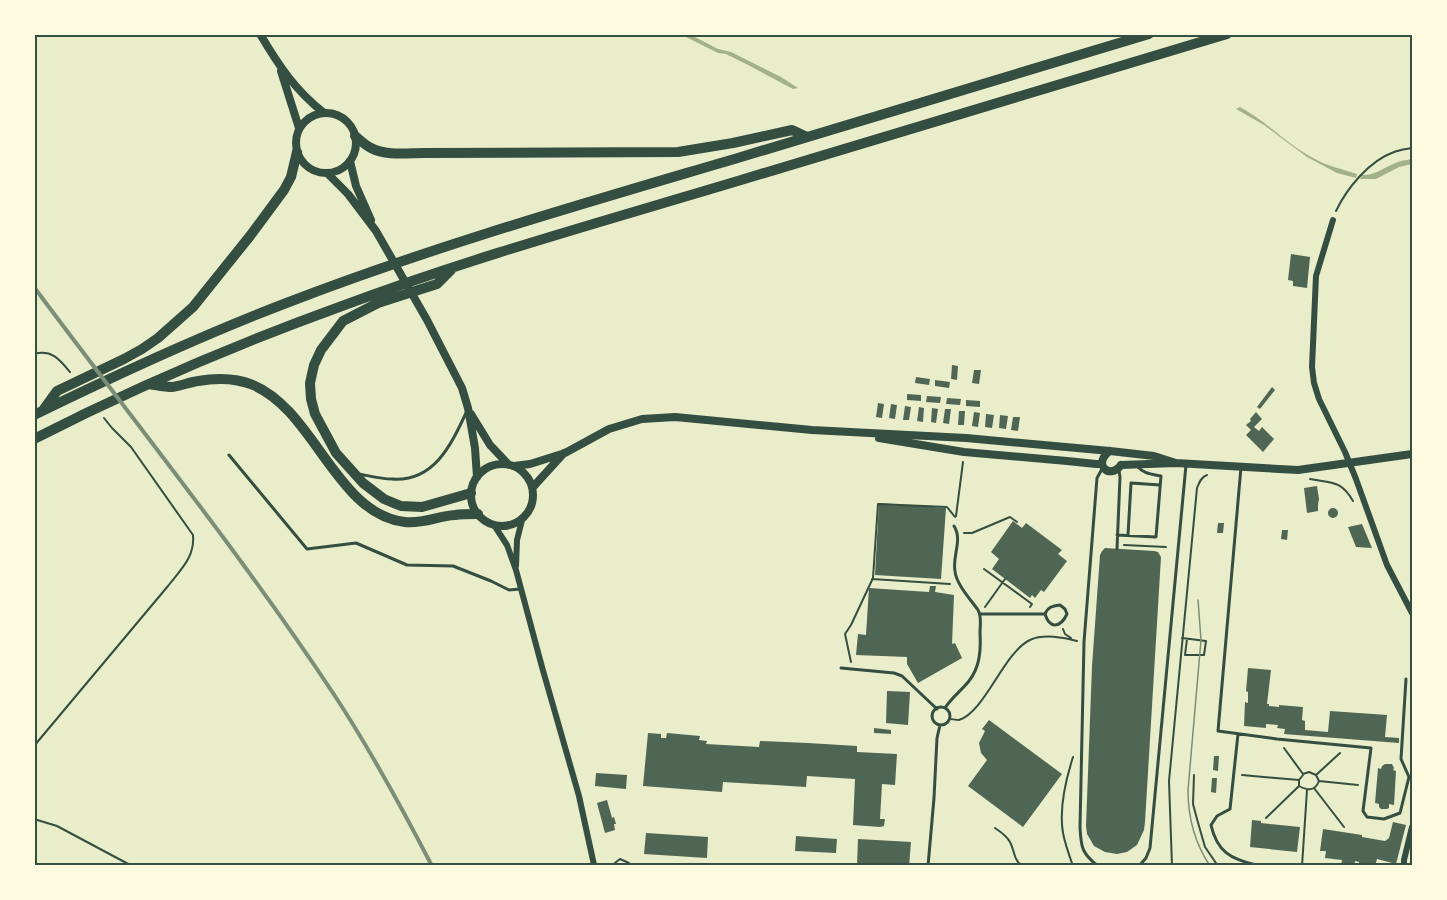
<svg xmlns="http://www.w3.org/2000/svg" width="1447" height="900" font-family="'PT Sans',sans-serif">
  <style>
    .water { fill: #a3b18a }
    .building { fill: #4f6655 }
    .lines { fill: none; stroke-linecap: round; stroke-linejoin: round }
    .path { stroke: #344e41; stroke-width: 2 }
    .service { stroke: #344e41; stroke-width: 3 }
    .minor { stroke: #344e41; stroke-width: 6 }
    .tertiary { stroke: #344e41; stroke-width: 8 }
    .secondary { stroke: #344e41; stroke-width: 8 }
    .trunk { stroke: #344e41; stroke-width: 10 }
    .tram { stroke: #7c8e77; stroke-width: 1.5 }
    .rail { stroke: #7c8e77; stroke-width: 4 }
    .neatline { fill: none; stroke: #344e41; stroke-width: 2 }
  </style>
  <rect width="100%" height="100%" fill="#e9edc9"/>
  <path class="water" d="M682,35h9l27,14 13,3 50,25 17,11 -5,1 -45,-24 -22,-11 -8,-1z
    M1240,107c26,14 47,37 73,51 14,8 29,11 44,16l-1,4 -19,-5 -30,-16 -43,-32 -28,-16z
    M1412,159v5l-13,3 -23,12h-16l2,-4c14,1 23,-9 36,-13 5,-2 10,-2 14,-3z"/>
  <path class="building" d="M1291,254l19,3 -3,31 -14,-2v-5l-5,-1z
    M952,365l6,1 -1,14 -6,-1z
    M974,370h7l-2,14 -7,-1z
    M916,377l14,2 -1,6 -14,-2z
    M935,380l15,2 -1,6 -14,-2z
    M1272,387l3,3 -15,19 -3,-2z
    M907,394l14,1v6l-14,-1z
    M927,396l14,1 -1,6 -14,-1z
    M947,398l14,1 -1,6 -14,-1z
    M966,400l14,1v6l-14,-1z
    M878,403l6,1 -2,14 -6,-1z
    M891,404l6,1 -2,14 -6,-1z
    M905,406l6,1 -2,13h-6z
    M919,407l5,1 -1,14 -6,-1z
    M932,408l6,1 -2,14 -5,-1z
    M945,409h6l-2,15 -6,-1z
    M959,411h6l-1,14h-6z
    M974,412l6,1 -2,14 -6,-1z
    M1256,412l6,7 -8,8 5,4 3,-4 12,12 -11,13 -17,-17 5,-5 -5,-5 5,-4 -1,-2z
    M986,414l8,1 -2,13 -7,-1z
    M1000,415l8,1 -2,13 -7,-1z
    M1013,417h7l-2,14 -7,-1z
    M1317,486l2,13 -1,6v6l-11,2 -3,-25z
    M879,503l67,5 -5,71 -66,-4z
    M1328 513a5 5 0 1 1 10 0a5 5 0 1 1-10 0Z
    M1013,521l9,7 4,-5 36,27 -4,4 9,7 -23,31 -3,-2 -6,8 -3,-3 -2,3 -38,-29 7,-10 -8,-7z
    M1218,523h6l-1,10h-6z
    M1362,524l10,24 -16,-1 -8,-20z
    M1282,530h6l-1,10 -6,-1z
    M1105,548l49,3 4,1 3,5 -16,265 -1,8 -7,15 -10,7 -10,2 -12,-2 -11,-6 -7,-12 -1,-8 6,-160 8,-111 2,-4z
    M930,586h6l-1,6 19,3 -2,49 3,-1 7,15 -44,25 -11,-19v-7l-51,-2 2,-21 8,1 3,-47 60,4z
    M1248,668l23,2 -4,34h2v2l10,1v-2l24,2 -1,13 3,1v9l23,2 2,-21 57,4 -2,22 14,1v5l-115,-9 1,-5 -8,-1 1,-3 -12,-1v4l-22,-2 1,-24 3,1v-11l-2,-1z
    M887,691l23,1 -2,33 -22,-2z
    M989,720l73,54 -39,53 -55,-41 19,-26 -6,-7 -2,-10 6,-12 -3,-2z
    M874,728l17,2v4l-17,-1z
    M648,733l13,1v4h5l1,-5 33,3 -1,4 8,1 -1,3 53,3 1,-6 48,2 49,3v6l40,2 -2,31 -13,-1 -2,35h5l-1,7 -4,1 -27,-2 2,-46 -48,-3 -1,11 -83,-5 -1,10 -79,-6z
    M1214,756h5l-1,15 -5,-1z
    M1385,764h7l2,4 -1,2 3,1 -2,34 -5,-1v4l-2,1h-6l-2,-2v-3l-4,-1 3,-35 3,1 1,-3z
    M596,773l31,2 -1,14 -31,-3z
    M1212,778h5l-1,15 -5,-1z
    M607,800l5,18 2,-1 2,7h-2l1,6 -10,3 -8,-30z
    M1252,820l9,1v2l39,4 -3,25 -47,-5z
    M1393,822l13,3 -10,39 -19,-5 -2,7h-16v-4l-4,-1 -1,5h-13l1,-6 -17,-2 1,-7h-6l3,-22 39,6v2l23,4 4,-3z
    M646,833l62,4 -1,21 -63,-4z
    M796,836l41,3 -1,14 -41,-2z
    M858,839l53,3 -2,24 -52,-1z"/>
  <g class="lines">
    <path class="path" d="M1336,211c11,-23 33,-50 58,-59 5,-2 13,-3 18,-4
      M34,354c18,-5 26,6 36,18
      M1310,479c21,4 31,1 43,22
      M956,516l7,-54
      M964,533h8l38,-16 7,5
      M1124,545l42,2
      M984,569l48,35 -2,3
      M872,579l78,5
      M985,607l20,-28
      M1063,629l2,5 6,4
      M1182,638c8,1 16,2 24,3l-2,14h-19l2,-16
      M851,662l-6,-28 6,-9 22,-47 5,-74 69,3 8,10
      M950,719c1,0 7,1 9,1 26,-8 45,-68 71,-80 13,-6 34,-3 47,1
      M34,746l134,-160c13,-17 27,-29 25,-51l-62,-88 -19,-19 -8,-10
      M1284,748l19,26 6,-2 7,3 24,-22
      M1073,757c-7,22 -14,53 -10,76 2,11 6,22 10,33
      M1194,775l-1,29 4,15 8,28 13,19
      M1242,775l57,5
      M1303,775l-4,5v6c9,5 16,5 20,-5l-3,-6
      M1319,781l39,4
      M1314,788l30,39
      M1266,818l33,-32
      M34,819l23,7 75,40
      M995,828c6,4 12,8 15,14 5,9 3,17 12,24
      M611,866l9,-7 9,4 2,3
      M1172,866l-3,-85 28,-293c2,-5 4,-11 10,-13
      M1302,866l5,-76"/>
    <path class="service" d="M229,455l78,94 49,-6 51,22 46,1 38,15 18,9 11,-1
      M1241,467l-23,264 59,8 94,9 -8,63 4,6 17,2 16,-6 9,-36 -8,-18 5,-80
      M359,474c11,2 22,5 33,5 42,3 59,-34 74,-66
      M1117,535l39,2 5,-61c-10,-2 -17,-2 -24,-10
      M1128,535l3,-52 29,2
      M1117,549l3,-72 -1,-6
      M980,614h65c5,16 16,13 22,0l-2,-5 -5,-4c-8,1 -12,2 -15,9
      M841,668l53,5 8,3 35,33
      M932 716a9 9 0 1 1 18 0a9 9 0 1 1-18 0Z
      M945,708c7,-11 16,-17 24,-27 11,-14 12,-31 11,-48 0,-8 2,-16 -2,-23 -7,-10 -22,-26 -23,-39 -3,-15 8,-31 -1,-45
      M1238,734l-8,75 -13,7 -6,9c6,27 20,34 45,40
      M1256,865l34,1
      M928,866l6,-68 3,-60 3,-13
      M1098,866c-17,-13 -17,-20 -18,-39l4,-185 13,-164 5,-9
      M1139,866l7,-8 4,-10 36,-383"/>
    <path class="minor" d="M1333,220l-17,56 -4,91 2,16 5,16 26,53 11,27 31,86 25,48
      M494,525l13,20 9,25 26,97 37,129 15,69
      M516,566l1,-26 5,-20
      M1404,866v-6l8,-33"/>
    <path class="tertiary" d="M879,438l85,14 103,9 29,3h6
      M1110,451c-18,12 -1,30 11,14
      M1121,465l55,-2 122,7 114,-16
      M514,466l16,-2 35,-11 44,-24 33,-10 33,-2 137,13 154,8 144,13 44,5 22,7
      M533,487l31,-34"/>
    <path class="secondary" d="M260,34c19,32 35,56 64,79
      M281,71l18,57
      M296 143a30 30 0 1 1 60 0a30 30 0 1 1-60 0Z
      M350,161l6,25 15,34
      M328,174l20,20 28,37 51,89 35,68 6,20 7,40 2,29
      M471,414l19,31 18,19
      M471 495a31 31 0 1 1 62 0a31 31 0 1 1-62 0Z"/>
    <path class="trunk" d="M355,136c5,4 10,9 16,12 15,8 36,5 53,5l254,-1 55,-9 59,-13 15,7
      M451,270l-14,14 -59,19 -35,18 -22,29 -7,15 -4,18 1,16 4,15 21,39 27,30 21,16 17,7 21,1 49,-14
      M149,384c7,1 16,3 23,3 9,-1 18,-5 26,-6 18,-3 38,-3 55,4 61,25 84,130 152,137 18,2 33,-6 50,-7 7,-1 15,-1 23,-1
      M44,409l13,-18 67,-32 18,-10 16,-11 35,-31 57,-71 34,-46 7,-13 6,-25
      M34,415c84,-41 168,-80 255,-113 148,-57 300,-100 452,-145 136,-41 272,-82 408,-123
      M34,439c100,-51 203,-95 308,-133 131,-49 266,-86 399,-126 162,-48 324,-97 486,-146"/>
    <path class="tram" d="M1198,600l3,40 -13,150c0,28 6,52 22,76"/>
    <path class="rail" d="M34,287c101,136 208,268 301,409 36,55 67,112 97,170"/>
  </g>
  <rect width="1447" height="900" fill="none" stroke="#fefae0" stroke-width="72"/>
  <rect x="36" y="36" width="1375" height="828" class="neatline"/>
</svg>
